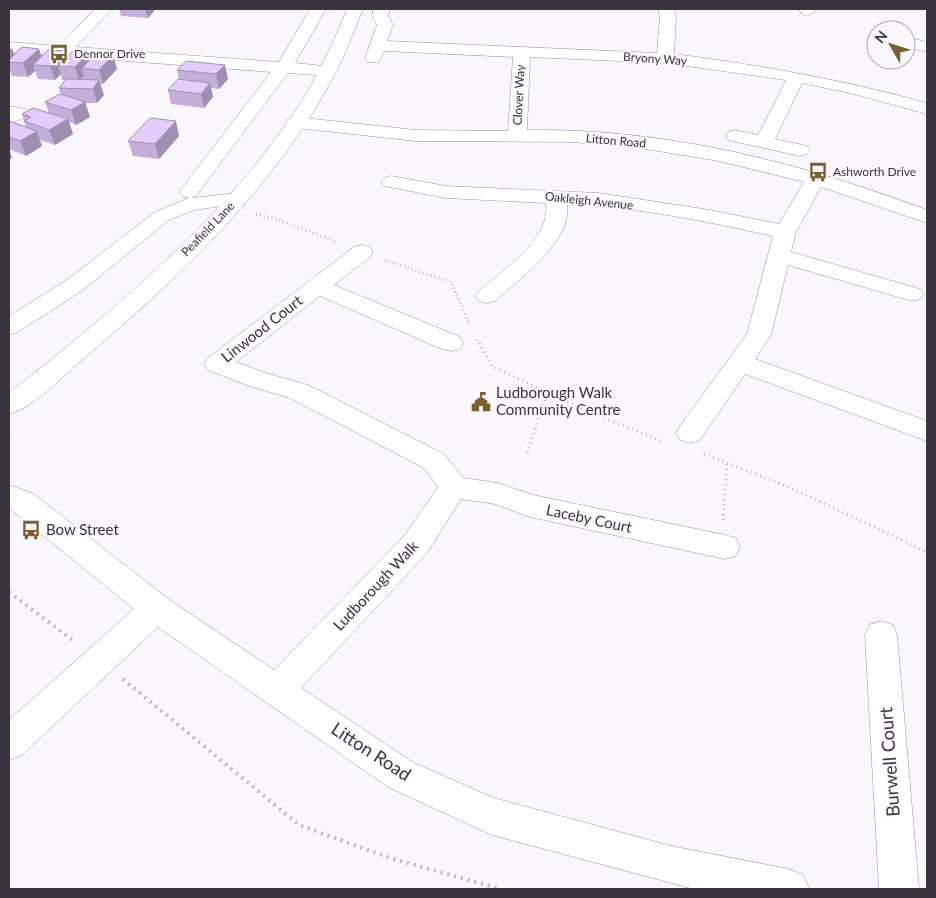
<svg xmlns="http://www.w3.org/2000/svg" width="936" height="898" font-family="Lato,sans-serif">
  <style>
    .lines { fill: none; stroke-linecap: round; stroke-linejoin: round }
    .minor-casing { stroke: #9b8fa7; stroke-width: 1 }
    .major-casing { stroke: #9b8fa7; stroke-width: 1 }
    .path-far2 { stroke: #b9b5bc; stroke-width: 2.5; stroke-dasharray: 1 3; stroke-linecap: butt }
    .path-far1 { stroke: #b9b5bc; stroke-width: 3; stroke-dasharray: 1 4; stroke-linecap: butt }
    .path { stroke: #b9b5bc; stroke-width: 4; stroke-dasharray: 2 5; stroke-linecap: butt }
    .minor { fill: #fff; fill-rule: evenodd }
    .major { fill: #fff; fill-rule: evenodd }
    .wall { fill: #c5afda }
    .shaded-wall { fill: #a08fb1 }
    .building { fill: #e5ccfd; stroke: #a08fb1 }
    .labels { text-anchor: middle; stroke-width: 4.5; stroke-linejoin: round; paint-order: stroke }
    .far-poi-label { font-size: 12px; fill: #39343d; stroke: #faf7fc; text-anchor: start }
    .far-street-label { font-size: 12px; fill: #39343d; stroke: #faf7fc }
    .street-label { font-size: 15px; fill: #39343d; stroke: #faf7fc }
    .poi-label { font-size: 15px; fill: #39343d; stroke: #faf7fc; text-anchor: start }
    .near-street-label { font-size: 18px; fill: #39343d; stroke: #faf7fc }
  </style>
  <rect width="100%" height="100%" fill="#faf7fc"/>
  <g class="lines">
    <defs>
      <path id="minor" d="M95,9h17l-36,38 203,15 31,-53h16l-31,54 39,4 3,4 -3,4 -6,1 -40,-3 -92,123 -5,2 46,-5 7,2 3,4 -3,4 -50,7 -25,10 -86,70 -65,42 -9,3v-19l58,-36 88,-68 34,-14 -7,-2 -3,-4 92,-120 -262,-20v-10l50,4z
        M374,9h16l-2,6 5,10 -6,16 270,12 3,-36 -2,-8h16l2,8 -2,37c86,11 170,26 253,49v11l-73,-20 -52,-11 -27,56 32,7 3,4 -3,4 -7,2 -72,-16 -2,-4 2,-4 7,-2 23,5 28,-55 -121,-17 -135,-6 -3,73c138,-2 272,32 400,80v13l-106,-36 -25,45 -5,20 129,37 4,5 -4,5 -8,2 -124,-36 -17,70 -16,24 172,62v20l-182,-67 -45,66 -10,3 -10,-3 -4,-7 4,-7 67,-92 26,-98c-68,-15 -137,-29 -206,-32 6,37 -48,75 -72,97l-8,2 -8,-2 -4,-5 4,-5c24,-22 72,-51 67,-88l-100,-5 -62,-12 -3,-4 3,-4 7,-2 55,10 152,7 112,17 69,14 25,-42 -85,-21 -86,-14 -60,-5 -157,-1 -128,-14 -2,-4 2,-4 7,-2 121,13 92,1 5,-74 -129,-6 -5,11h-12l-2,-4 12,-33 -5,-10z
        M799,9h16l1,2 -8,5 -6,-2z
        M910,38l17,4v10l-21,-5v-8z
        M9,106l17,3 3,4 -3,4 -17,7z
        M362,245l8,2 3,5 -3,5 -36,28 126,52 3,6 -3,6 -9,2 -9,-2 -122,-53 -84,66 30,11 42,12 136,69 19,24 35,5 35,12 192,40 11,3 4,9 -4,9 -11,3 -195,-42 -35,-13 -34,-5 -34,54 -126,135 113,75 80,35 177,48 118,23 14,6 6,14h-115l-202,-54 -104,-48 -230,-160 -136,128 -13,5v-40l125,-111 -125,-101v-23l25,9 133,104 107,72 131,-135 33,-48 -14,-19 -134,-70 -41,-12 -41,-16 -4,-6 4,-6 146,-111z
        M881,621l12,4 4,10 22,254h-40l-14,-254 4,-10z"/>
      <path id="major" d="M347,9h16c-7,16 -13,33 -20,49 -58,120 -159,216 -259,300 -20,17 -50,50 -75,56v-22c23,-16 45,-35 68,-54 82,-67 162,-142 221,-231 20,-31 35,-64 49,-98z"/>
    </defs>
    <use href="#minor" class="minor-casing"/>
    <use href="#major" class="major-casing"/>
    <path class="path-far2" d="M256,214l23,6 58,22
      M385,260l66,22 19,43
      M477,340l3,4"/>
    <path class="path-far1" d="M479,343l13,23 83,40 89,36
      M9,438v2
      M527,453l20,-60
      M704,454l85,33 138,65
      M723,520l4,-59"/>
    <path class="path" d="M9,592l66,50
      M123,679l176,146 91,33 110,31"/>
    <use href="#minor" class="minor"/>
    <use href="#major" class="major"/>
  </g>
  <path class="wall" d="M119,9h34l1,2 -6,7 -27,-2z
    M9,47l5,8 27,2 24,-6 2,6 22,-5 2,7 26,10 -14,15h-3l4,11 -7,8h-12l5,14 -14,8 -7,-3 4,12 -18,11 -15,-5 2,6 -16,10 -17,-7 3,9 -3,2v-39l17,6 -4,-13 27,-1 -4,-11 16,-8 -2,-6 6,-8h-3l-1,-6 -6,6 -17,-1 -3,-8 -7,6 -16,-1 -3,-7z
    M186,61l42,18 -9,10 -8,-1 2,9 -9,11 -33,-4 -3,-14 11,-11 -2,-9z
    M179,136l-20,23 -26,-3 -5,-15z"/>
  <path class="shaded-wall" d="M145,9h8l1,2 -6,7z
    M12,48l5,14h-8v-12z
    M39,49l5,14 -11,2 2,6 -7,6 -5,-14z
    M65,51l4,14 -11,1 3,8 -6,6 -5,-14z
    M89,52l4,14 -11,2 2,8 -5,5 -4,-14z
    M113,55l4,14 -14,15 -4,-14z
    M225,65l3,14 -9,10 -3,-15z
    M99,80l5,15 -7,8 -4,-14z
    M210,83l3,14 -9,11 -3,-14z
    M85,102l5,15 -14,8 -5,-15z
    M68,119l5,15 -18,11 -6,-15z
    M176,121l3,15 -20,23 -4,-15z
    M37,131l5,15 -16,10 -6,-15z
    M9,149l3,9 -3,2z"/>
  <path class="building" d="M22,47l17,2 -16,14 -14,-1v-2z
    M48,50l17,1 -15,15 -17,-1z
    M73,51l16,1 -14,15 -17,-1z
    M96,53l17,2 -14,15 -17,-2z
    M186,61l39,4 -9,9 -39,-4z
    M66,79l33,1 -6,9 -34,-1z
    M178,79l32,4 -9,11 -33,-4z
    M60,94l25,8 -14,8 -26,-8z
    M33,108l35,11 -19,11 -25,-9 7,-4 -9,-3z
    M150,118l26,3 -21,23 -27,-3z
    M9,121l28,10 -17,10 -11,-4z"/>
  <defs>
    <symbol id="bus-bare" viewBox="-9 -9 18 18"><path d="M-5-6H5V4H4V6H2V4H-2V6H-4V4H-5ZM-3.5-4V0h7V-4ZM-3.5 1.2v1.5H-2V1.2ZM2 1.2v1.5H3.5V1.2Z" fill="#7b5f31" stroke="#faf7fc" stroke-width="2.5" paint-order="stroke"/></symbol>
    <symbol id="civic-bare" viewBox="-9 -9 18 18"><path d="M-.6-6.5H3V-4.5H.6V-3L4-1V1h2V6H-6V1h2V-1L-.6-3ZM-1.2 2.5V6h2.4V2.5Z" fill="#7b5f31" stroke="#faf7fc" stroke-width="2.5" paint-order="stroke"/></symbol>
  </defs>
  <g fill-rule="evenodd">
    <use href="#bus-bare" x="45" y="40" width="28" height="28"/>
    <use href="#bus-bare" x="804" y="158" width="28" height="28"/>
    <use href="#civic-bare" x="467" y="388" width="28" height="28"/>
    <use href="#bus-bare" x="17" y="516" width="28" height="28"/>
  </g>
  <g class="labels">
    <g class="far-poi-label">
      <text x="74" y="58">Dennor Drive</text>
      <text x="833" y="176">Ashworth Drive</text>
    </g>
    <g class="far-street-label">
      <text transform="translate(655 59) rotate(4)" y="4">Bryony Way</text>
      <text transform="translate(519 95) rotate(-87)" y="4">Clover Way</text>
      <text transform="translate(616 141) rotate(5)" y="4">Litton Road</text>
      <text transform="translate(589 201) rotate(6)" y="4">Oakleigh Avenue</text>
      <text transform="translate(208 229) rotate(-46)" y="4">Peafield Lane</text>
    </g>
    <g class="street-label">
      <text transform="translate(262 329) rotate(-38)" y="5">Linwood Court</text>
      <text transform="translate(589 519) rotate(12)" y="5">Laceby Court</text>
      <text transform="translate(376 586) rotate(-47)" y="5">Ludborough Walk</text>
    </g>
    <g class="poi-label">
      <text x="496" y="398">Ludborough Walk<tspan x="496" dy="17">Community Centre</tspan></text>
      <text x="46" y="535">Bow Street</text>
    </g>
    <g class="near-street-label">
      <text transform="translate(371 752) rotate(33)" y="6">Litton Road</text>
      <text transform="translate(890 762) rotate(-94)" y="6">Burwell Court</text>
    </g>
  </g>
  <rect width="936" height="898" fill="none" stroke="#39343d" stroke-width="20"/>
  <g transform="translate(891 45) rotate(309)"><circle r="24" fill="#faf7fc" stroke="#ada9b0"/>
  <path d="M0-4L9 19L0 12L-9 19Z" fill="#7b5f31"/>
  <text y="-8" font-size="14" font-weight="bold" text-anchor="middle" fill="#39343d">N</text>
  </g>
</svg>
